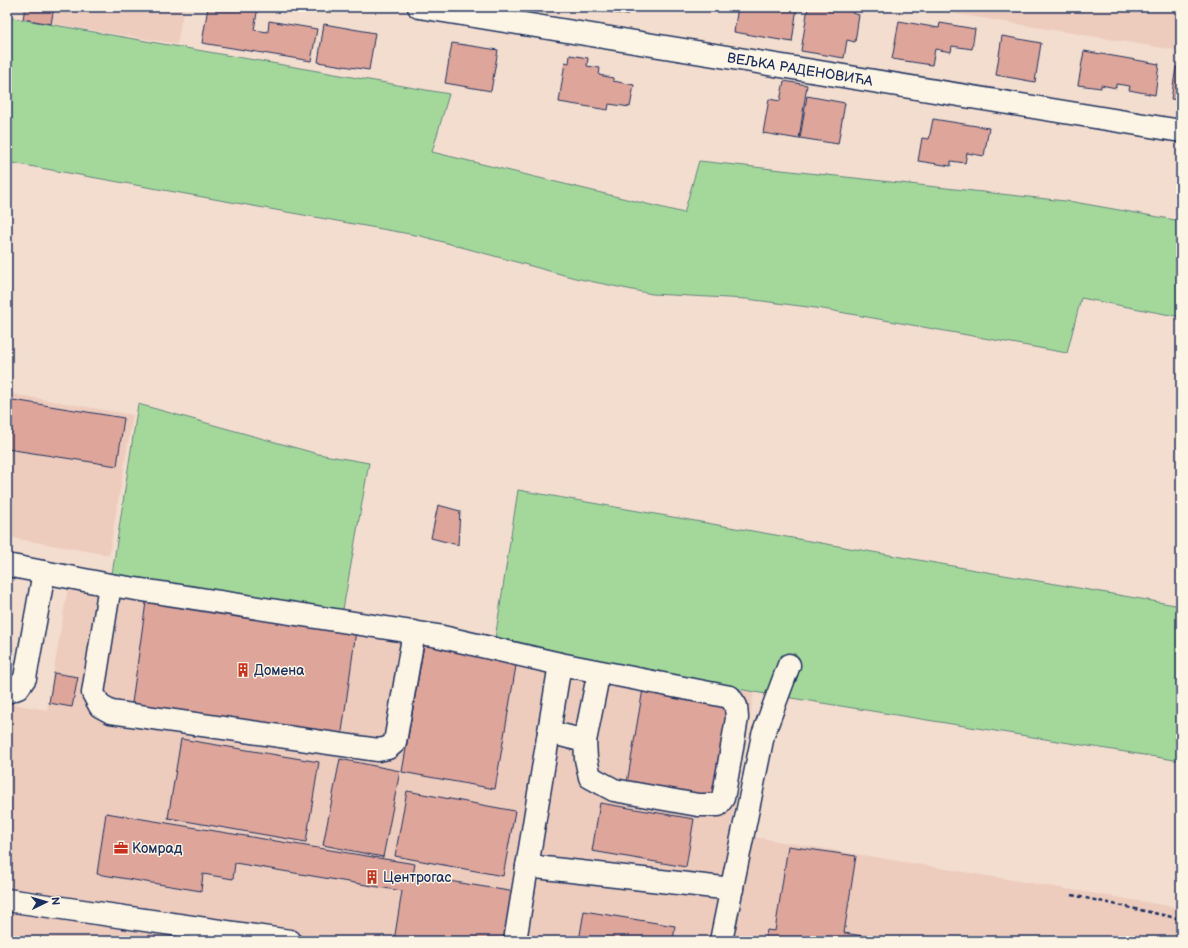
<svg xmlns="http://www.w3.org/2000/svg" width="1188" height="948" font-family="'Balsamiq Sans',sans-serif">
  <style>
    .built { fill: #edccbe }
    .green { fill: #a4d89b; stroke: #60847c }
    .building { fill: #dea59a; stroke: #1b2f5e }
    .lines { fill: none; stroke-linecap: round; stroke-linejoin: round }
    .minor-casing { stroke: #1b2f5e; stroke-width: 25 }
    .path { stroke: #1b2f5e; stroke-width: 2.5; stroke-dasharray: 4 3; stroke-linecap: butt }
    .minor { stroke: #fcf5e5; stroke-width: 22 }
    .labels { text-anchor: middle; stroke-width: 3; stroke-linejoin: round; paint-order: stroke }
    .street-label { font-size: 14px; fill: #1b2f5e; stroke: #fcf5e5 }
    .poi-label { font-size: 14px; fill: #1b2f5e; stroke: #fcf5e5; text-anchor: start }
  </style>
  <rect width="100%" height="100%" fill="#f3ddce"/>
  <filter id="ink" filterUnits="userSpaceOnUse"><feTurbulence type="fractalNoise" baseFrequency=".025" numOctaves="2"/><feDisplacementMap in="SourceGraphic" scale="8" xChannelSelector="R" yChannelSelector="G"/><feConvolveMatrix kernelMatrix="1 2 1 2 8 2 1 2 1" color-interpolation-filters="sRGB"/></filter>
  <g filter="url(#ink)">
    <path class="built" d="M25,7h159l-7,37 -154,-25z
      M914,7h267v44z
      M7,393l126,22 -24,140 -102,-18z
      M70,575l425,64 259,53 -24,141 451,75v33h-1174v-238l40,7z"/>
    <path class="green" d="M8,17l441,77 -17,58 252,61 15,-52 375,41 107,19v96l-100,-19 -14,55 -244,-44 -76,-10 -95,-5 -77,-16 -154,-42 -414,-74v-138z
      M138,404l180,50 51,9 -27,152 -231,-34z
      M518,490l663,116v155l-427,-69 -259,-53z"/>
    <path class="building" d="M25,7h29l-3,17 -28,-5z
      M208,7h50l-4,23 14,2 1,-11 48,8 -6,32 -109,-18z
      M587,7h41l-1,8 -40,-7z
      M738,7h59l-5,35 -58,-10z
      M808,7h29l16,3 -1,3 7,2 -4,27 -8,-2 -3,18 -43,-7z
      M899,21l40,7 1,-5 35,6 -3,20 -20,-3 -1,6 -16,-3 -3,16 -40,-6z
      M324,24l51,9 -6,37 -51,-8z
      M1002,36l39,7 -6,39 -39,-7z
      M452,43l46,7 -7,41 -46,-8z
      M1084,51l75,13 -4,31 -26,-5 1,-4 -14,-2v4l-15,-3v3l-23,-3z
      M570,55l18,3 -1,8 13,2 -1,7 14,3v3l21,4 -4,22 -21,-3 -1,6 -49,-8 6,-40 4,1z
      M1176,67l5,1v32l-10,-1z
      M784,81l23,4 -8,54 -36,-6 6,-34 11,2z
      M807,96l38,7 -7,41 -38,-6z
      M933,119l56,9 -5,28 -17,-3 -2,10 -14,-2v5l-33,-5 4,-23 7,1z
      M7,399l117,19 -7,48 -110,-17z
      M438,505l22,6 -2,34 -27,-7z
      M146,602l210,29 -15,108 -210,-29z
      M424,644l93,16 -22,129 -93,-17z
      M54,673l24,4 -6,30 -23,-4z
      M643,689l87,16 -17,93 -86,-15z
      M181,739l138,23 -13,80 -138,-24z
      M340,759l60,12 -17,86 -60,-12z
      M407,791l108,20 -12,65 -108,-20z
      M600,803l94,16 -8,48 -94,-16z
      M106,813l309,51 -2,11 102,17 -8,49h-113l8,-50 -167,-28 -2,16 -30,-5 -2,17 -104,-17z
      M788,846l68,10 -12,77 52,8h-131l2,-11 8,1z
      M584,911l91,15 -2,15h-94z
      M106,938l20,3h-20z"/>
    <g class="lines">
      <defs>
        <g id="minor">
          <path id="s1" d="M419,7l762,124"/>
          <path d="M7,565l103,20 -17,108 7,13 11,6 267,38 10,-2 7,-6 19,-110"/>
          <path d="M110,585l328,51 122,28 170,33 6,9 1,12 -12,70 -2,10 -5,7h-20l-84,-15 -24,-13 -4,-18 -1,-18 -36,-9"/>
          <path d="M7,692l11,-4 7,-10 19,-106"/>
          <path d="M585,741l11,-55"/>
          <path d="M527,866l205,23"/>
          <path d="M7,900l283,41"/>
          <path d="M515,941l45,-277"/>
          <path d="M721,941l42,-206 26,-70"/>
        </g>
      </defs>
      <use href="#minor" class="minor-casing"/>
      <path class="path" d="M1072,895l109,24"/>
      <use href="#minor" class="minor"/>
    </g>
  </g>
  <defs>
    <symbol id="building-bare" viewBox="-9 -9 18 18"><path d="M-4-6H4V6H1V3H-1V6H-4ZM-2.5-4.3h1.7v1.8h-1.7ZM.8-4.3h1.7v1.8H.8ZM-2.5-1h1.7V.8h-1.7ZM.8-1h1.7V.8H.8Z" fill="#c8321e" stroke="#fcf5e5" stroke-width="2.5" paint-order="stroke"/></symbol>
    <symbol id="office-bare" viewBox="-9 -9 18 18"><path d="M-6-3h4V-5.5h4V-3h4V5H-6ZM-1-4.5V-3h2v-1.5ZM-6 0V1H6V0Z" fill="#c8321e" stroke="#fcf5e5" stroke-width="2.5" paint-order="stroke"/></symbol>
  </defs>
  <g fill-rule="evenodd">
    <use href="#building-bare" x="233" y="660" width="20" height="20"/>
    <use href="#office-bare" x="111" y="838" width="20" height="20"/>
    <use href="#building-bare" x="362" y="867" width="20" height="20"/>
  </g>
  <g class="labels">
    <g class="street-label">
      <text dy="5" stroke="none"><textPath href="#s1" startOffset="386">ВЕЉКА РАДЕНОВИЋА</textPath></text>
    </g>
    <g class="poi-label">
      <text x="254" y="675">Домена</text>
      <text x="132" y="853">Комрад</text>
      <text x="383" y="882">Центрогас</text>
    </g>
  </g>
  <rect width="1188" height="948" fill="none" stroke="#fcf5e5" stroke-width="24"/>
  <rect x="12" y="12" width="1164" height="924" fill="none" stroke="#1b2f5e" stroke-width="1.5" filter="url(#ink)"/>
  <g transform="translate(46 902) rotate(85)" stroke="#fcf5e5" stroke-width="3" paint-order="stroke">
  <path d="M0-3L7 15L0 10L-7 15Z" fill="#1b2f5e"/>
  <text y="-6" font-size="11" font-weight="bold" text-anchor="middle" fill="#1b2f5e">N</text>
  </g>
</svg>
